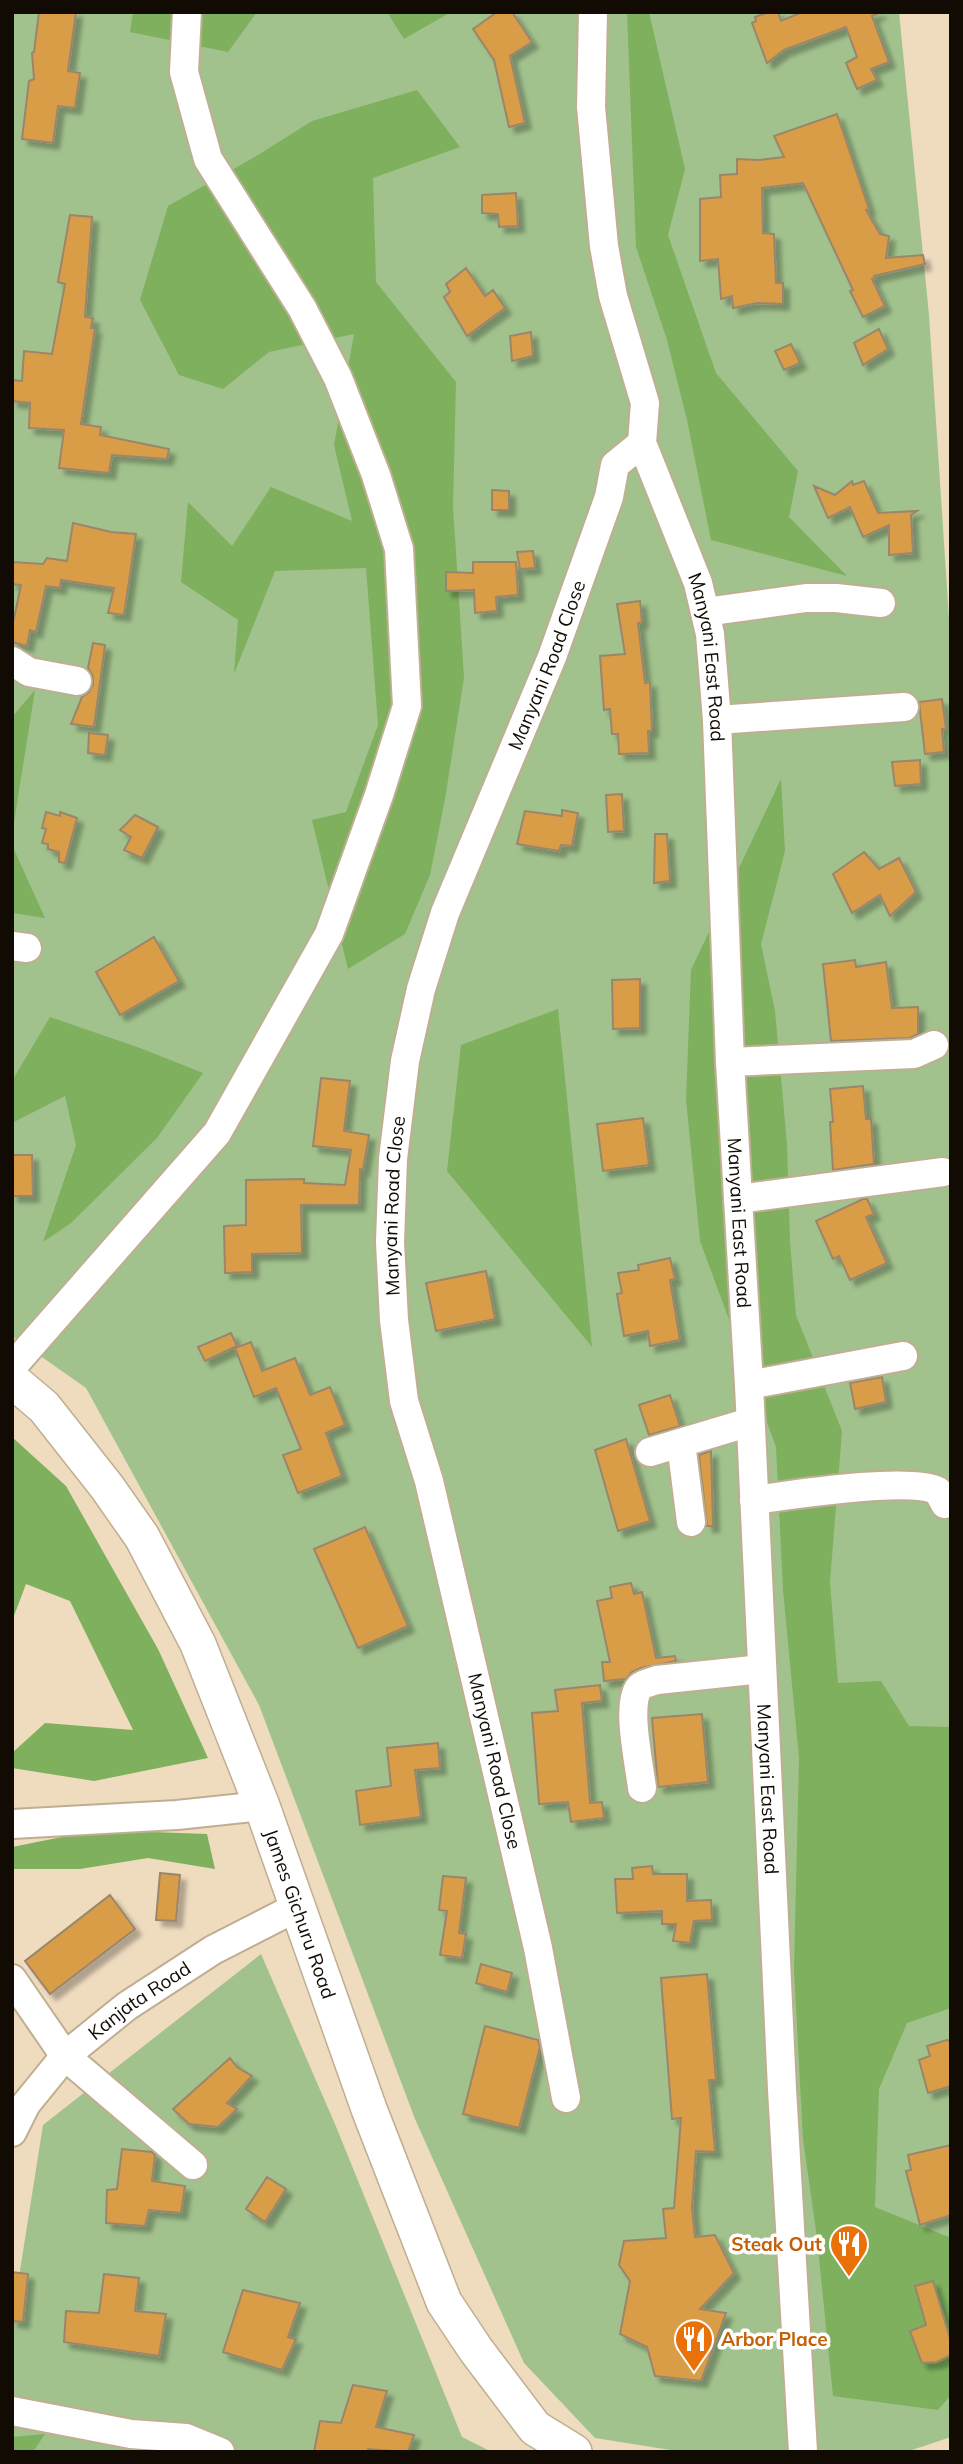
<svg xmlns="http://www.w3.org/2000/svg" width="963" height="2464" font-family="Mulish,sans-serif">
  <style>
    .green { fill: #a1c28d }
    .forest { fill: #7eb05d }
    .building { fill: #d99d47; stroke: #9a866c; stroke-width: 2; filter: url(#shadow) }
    .lines { fill: none; stroke-linecap: round; stroke-linejoin: round }
    .minor-casing { stroke: #c0ae92; stroke-width: 32 }
    .major-casing { stroke: #c0ae92; stroke-width: 38 }
    .minor { stroke: #fff; stroke-width: 28 }
    .major { stroke: #fff; stroke-width: 35 }
    .labels { text-anchor: middle; stroke-width: 7; stroke-linejoin: round; paint-order: stroke }
    .street-label { font-size: 19px; fill: #120b03; stroke: #fff }
    .food-label { font-size: 19px; font-weight: bold; fill: #c56008; stroke: #fff; text-anchor: end }
  </style>
  <defs>
    <filter id="shadow"><feDropShadow dx="6" dy="6" stdDeviation="2" flood-color="#0004"/></filter>
  </defs>
  <rect width="100%" height="100%" fill="#efdcbf"/>
  <path class="green" d="M12,12h887l30,303 22,334v1788l-45,15h-223l-88,-14 -71,-75 -109,-244 -156,-414 -173,-317 -74,-52z
    M261,1954l74,170 127,313 30,15h-480v-131l31,-196z"/>
  <path class="forest" d="M133,12h124l-29,40 -98,-20z
    M387,12h64l-47,27z
    M627,12h22l36,157 -17,66 48,138 82,98 -9,46 58,59 -136,-36 -24,-120 -20,-80 -31,-93z
    M417,90l43,57 -87,31 3,104 80,100 -3,124 11,172 -19,121 -15,76 -25,59 -57,35 -36,-149 34,-8 32,-87 -12,-157 -91,3 -41,103 4,-54 -57,-38 7,-80 44,44 39,-59 81,34 -18,-76 20,-111 -85,18 -46,37 -44,-14 -39,-75 28,-94 90,-51 54,-34z
    M35,690l-23,145v-118z
    M781,779l4,72 -24,93 14,67 12,133 3,97 6,74 46,116 -12,151 8,101 43,-2 28,45 42,1v281l-44,15 -28,66 -4,118 76,31v157l-13,15 -105,-14 -16,-158 -14,-99 -9,-169 5,-212 -16,-168 -7,-143 -76,-206 -14,-142 5,-129z
    M12,845l33,73 -33,-5z
    M558,1009l34,338 -145,-176 14,-126z
    M50,1017l90,31 63,25 -46,65 -86,85 -28,19 33,-97 -11,-49 -53,27v-42z
    M12,1437l54,49 92,163 50,109 -114,23 -82,-13v-15l33,-30 88,7 -63,-129 -44,-17 -14,37z
    M97,1830l110,4 8,35 -67,-11 -68,11h-68v-22z
    M45,2434l-12,18h-21v-15z"/>
  <path class="building" d="M39,12h37l-8,59 12,2 -5,35 -17,-2 -5,37 -31,-4 7,-58 5,-2 -2,-26 2,-1z
    M497,12h15l20,30 -22,14 15,67 -16,4 -15,-67 -21,-31z
    M769,12h9l3,9 21,-9h79l-9,4 17,46 -18,7 6,11 -20,9 -11,-26 11,-6 -11,-30 -62,23 -17,13 -15,-40 4,-2 -1,-4z
    M837,114l32,95 -3,1 14,24 9,2 -3,22 37,-3 2,9 -51,12 1,2 -3,1 13,27 -22,11 -13,-26 3,-1 -50,-107 -41,5 1,45 11,1 2,49h7v21l-26,-1 -24,5 -1,-12 -11,3 -3,-40 -18,2v-62l21,-2 -1,-22 17,-1v-15l22,1 25,-3 -10,-21z
    M516,193l2,33 -19,1 -1,-13 -16,-1v-18z
    M70,215l22,2 -7,100 8,1 -2,10h4l-14,96 20,3 -1,8 69,14 -2,10 -55,-4 -3,18 -50,-5 5,-38 -35,-2 1,-25 -18,-2v-21l10,1 2,-30 28,3 13,-70 -7,-2z
    M466,268l19,28 8,-6 12,18 -38,28 -23,-39 6,-5 -4,-8z
    M879,329l9,20 -25,16 -9,-22z
    M531,332l2,24 -21,5 -2,-25z
    M791,344l9,19 -16,7 -9,-19z
    M852,481l1,4 11,-4 14,32 39,-2 -6,4 2,38 -24,2v-30l-26,12 -13,-30 -22,11 -14,-32 21,9z
    M492,490l17,1v19h-17z
    M73,523l38,9 25,2 -12,81 -16,-2 6,-25 -53,-8 -1,8 -14,-2 -10,46 -6,-2 -3,16 -15,-4v-14l9,-43 -9,-1v-22l31,2 4,-6 20,3z
    M533,551l2,17 -15,1 -3,-17z
    M473,562h43l2,33 -22,2 1,14 -22,2 -1,-23 -28,1v-19l27,1z
    M640,601l2,21 -4,1 7,60 5,-1 2,49h-4l1,22 -30,1 -1,-20h-6l-2,-25 -6,1 -4,-54 25,-2 -8,-50z
    M93,643l12,2 -11,82 -23,-3 11,-27 7,-5 4,-7v-9l-5,-8z
    M942,699l4,30h-4l2,23 -19,2 -6,-52z
    M89,733l19,2 -3,20 -17,-2z
    M920,760l1,24 -26,2 -3,-24z
    M622,794l2,37 -16,1 -2,-37z
    M562,810l16,3 -6,33 -11,-1 -2,6 -42,-7 8,-33 37,5z
    M46,812l14,4v-4l17,6 -12,45 -6,-1v-10l-11,-3v-5l-6,-1 4,-14 -4,-1z
    M135,815l23,12 -16,31 -18,-8 7,-13 -11,-7z
    M655,834h12l3,47 -16,2z
    M864,852l15,17 20,-11 17,34 -26,24 -10,-21 -28,18 -19,-39z
    M154,937l25,44 -59,34 -24,-43z
    M855,960l1,7 30,-5 6,46 26,-1v27l-8,4 -79,3 -8,-77z
    M640,979v49l-27,1 -1,-49z
    M321,1078l29,3 -6,50 25,4 -6,35 -3,-1 -1,36h-58l1,48 -50,1v18l-27,1 -1,-47 22,-1v-45l58,-1v4l41,2 6,-35 -38,-4z
    M863,1086l3,33h5l3,45 -41,6 -3,-48h3l-3,-33z
    M643,1118l6,47 -46,6 -6,-47z
    M12,1155h20l1,41h-21z
    M863,1199h4l7,15 -8,3 21,46 -37,17 -11,-24 -6,3 -17,-38z
    M670,1258l5,21 -5,1 10,60 -30,6 -2,-15 -24,5 -7,-42 5,-1 -4,-20 21,-3 -1,-5z
    M486,1271l9,48 -59,12 -10,-48z
    M231,1333l6,13 -32,15 -7,-14z
    M251,1342l11,29 33,-13 15,37 20,-8 15,38 -19,8 16,43 -44,17 -15,-38 18,-6 -25,-61 -22,9 -19,-49z
    M882,1377l4,25 -31,7 -5,-26z
    M670,1395l10,31 -31,9 -10,-30z
    M626,1439l24,82 -32,10 -23,-81z
    M711,1451l2,75h-6l-8,-71z
    M365,1527l43,99 -50,22 -44,-99z
    M631,1583l3,11 8,-2 14,66 19,-2 1,5 -35,7 -9,4 -6,7 -22,2 -2,-19h8l-13,-61 15,-3 -2,-11z
    M600,1685l2,16 -20,2 8,100 12,-1 2,16 -33,4 -3,-20 -29,2 -7,-91 26,-2 -3,-21z
    M702,1714l6,68 -50,5 -6,-69z
    M438,1743l2,25 -25,2 6,47 -61,8 -4,-34 35,-5 -4,-38z
    M652,1866l1,8h34v27l24,-1 1,20 -18,1 -4,22 -17,-2 3,-17h-14v-13l-45,2 -2,-34h18l-1,-11z
    M160,1873l20,2 -4,46 -20,-1z
    M443,1876l23,2 -7,55 7,1 -4,24 -22,-3 7,-44 -8,-1z
    M110,1895l25,34 -85,65 -25,-33z
    M481,1964l31,9 -5,19 -31,-9z
    M707,1974l9,106h-7l6,72 -19,-1 -4,56 3,30 20,-2 19,38 -34,36 26,4 -25,68 -46,-5 -8,-29 -27,-13 10,-53 -11,-16 5,-24 42,-3 -3,-29 11,-1 7,-90 -9,1 -11,-141z
    M485,2026l53,14 2,7 -21,81 -56,-14z
    M947,2040l4,1v45l-23,7 -9,-33 11,-4 -3,-10z
    M230,2058l7,9 15,9 -25,27 10,6 -19,18 -29,-3 -16,-15z
    M951,2145v70l-31,10 -14,-54 5,-1 -3,-15z
    M122,2149l30,3 3,3 -3,26 33,5 -4,27 -32,-3 -4,16 -39,-3 1,-33 10,-1z
    M267,2177l19,12 -21,33 -19,-13z
    M12,2272l16,2 -5,48 -11,-1z
    M104,2274l35,4 -4,33 31,3 -7,42 -95,-14 2,-31 33,2z
    M933,2281l18,61v13l-14,7 -15,1 -12,-32 16,-6 -11,-39z
    M243,2290l57,13 -12,34 8,2 -14,31 -59,-18z
    M353,2385l34,6 -11,36 38,8 -6,17 -40,-3 -1,3h-53l6,-31 21,2z"/>
  <g class="lines">
    <defs>
      <g id="minor">
        <path id="s1" d="M593,12l-2,95 13,139 9,50 32,107 -3,40 56,140 12,51 2,24 5,62 13,342 19,323 33,704 21,363"/>
        <path d="M705,612l101,-14h30l45,5"/>
        <path d="M12,661l17,11 48,9"/>
        <path d="M717,720l187,-13"/>
        <path d="M12,946l15,2"/>
        <path d="M730,1062l184,-8 20,-9"/>
        <path d="M738,1199l205,-27"/>
        <path d="M12,1367l205,-234 112,-199 50,-139 28,-89 -8,-157 -23,-74 -38,-97 -36,-70 -94,-149 -24,-87 3,-60"/>
        <path d="M749,1385l154,-29"/>
        <path d="M681,1443l10,79"/>
        <path d="M650,1452l100,-30"/>
        <path d="M754,1500c37,-5 156,-24 184,-9l7,13"/>
        <path d="M642,1788c-2,-20 -18,-90 -1,-102 4,-3 11,-4 16,-6l105,-11"/>
        <path d="M12,1824l165,-9 85,-9"/>
        <path d="M12,1979l53,77 128,109"/>
        <path id="s2" d="M566,2098l-28,-150 -109,-467 -25,-80 -10,-81 -4,-78 3,-83 12,-98 16,-72 24,-76 107,-256 57,-160 6,-32 27,-22"/>
        <path id="s3" d="M12,2132l14,-28 39,-48 62,-50 86,-56 84,-43"/>
        <path d="M12,2411l119,23 55,4 34,14"/>
      </g>
      <g id="major">
        <path id="s4" d="M12,1380l32,27 63,80 35,50 56,107 64,162 107,303 75,193 32,48 59,78 39,24"/>
      </g>
    </defs>
    <use href="#minor" class="minor-casing"/>
    <use href="#major" class="major-casing"/>
    <use href="#minor" class="minor"/>
    <use href="#major" class="major"/>
  </g>
  <defs>
    <symbol id="restaurant-pin" viewBox="-11 -11 22 30"><path d="M0 17L-7.5 6A9.5 9.5 0 1 1 7.5 6Z" fill="#e8710a" stroke="#fff"/><path d="M-5-6h1v4h1v-4h1v4h1v-4h1v5L-1.5 .5V6h-2V.5L-5-1ZM5-6V6H3V1.5H1.5Q1.5-4 5-6Z" fill="#fff"/></symbol>
  </defs>
  <g fill-rule="evenodd">
    <use href="#restaurant-pin" x="827" y="2222" width="44" height="60"/>
    <use href="#restaurant-pin" x="672" y="2317" width="44" height="60"/>
  </g>
  <g class="labels">
    <g class="street-label">
      <text dy="7" stroke="none"><textPath href="#s1" startOffset="663">Manyani East Road</textPath></text>
      <text dy="7" stroke="none"><textPath href="#s2" startOffset="1479">Manyani Road Close</textPath></text>
      <text dy="7" stroke="none"><textPath href="#s2" startOffset="912">Manyani Road Close</textPath></text>
      <text dy="7" stroke="none"><textPath href="#s1" startOffset="1230">Manyani East Road</textPath></text>
      <text transform="translate(495 1761) rotate(77)" y="7">Manyani Road Close</text>
      <text dy="7" stroke="none"><textPath href="#s1" startOffset="1797">Manyani East Road</textPath></text>
      <text dy="7" stroke="none"><textPath href="#s4" startOffset="614">James Gichuru Road</textPath></text>
      <text dy="7" stroke="none"><textPath href="#s3" startOffset="186">Kanjata Road</textPath></text>
    </g>
    <g class="food-label">
      <text x="822" y="2251">Steak Out</text>
      <text x="721" y="2346" text-anchor="start">Arbor Place</text>
    </g>
  </g>
  <rect width="963" height="2464" fill="none" stroke="#120b03" stroke-width="28"/>
</svg>
